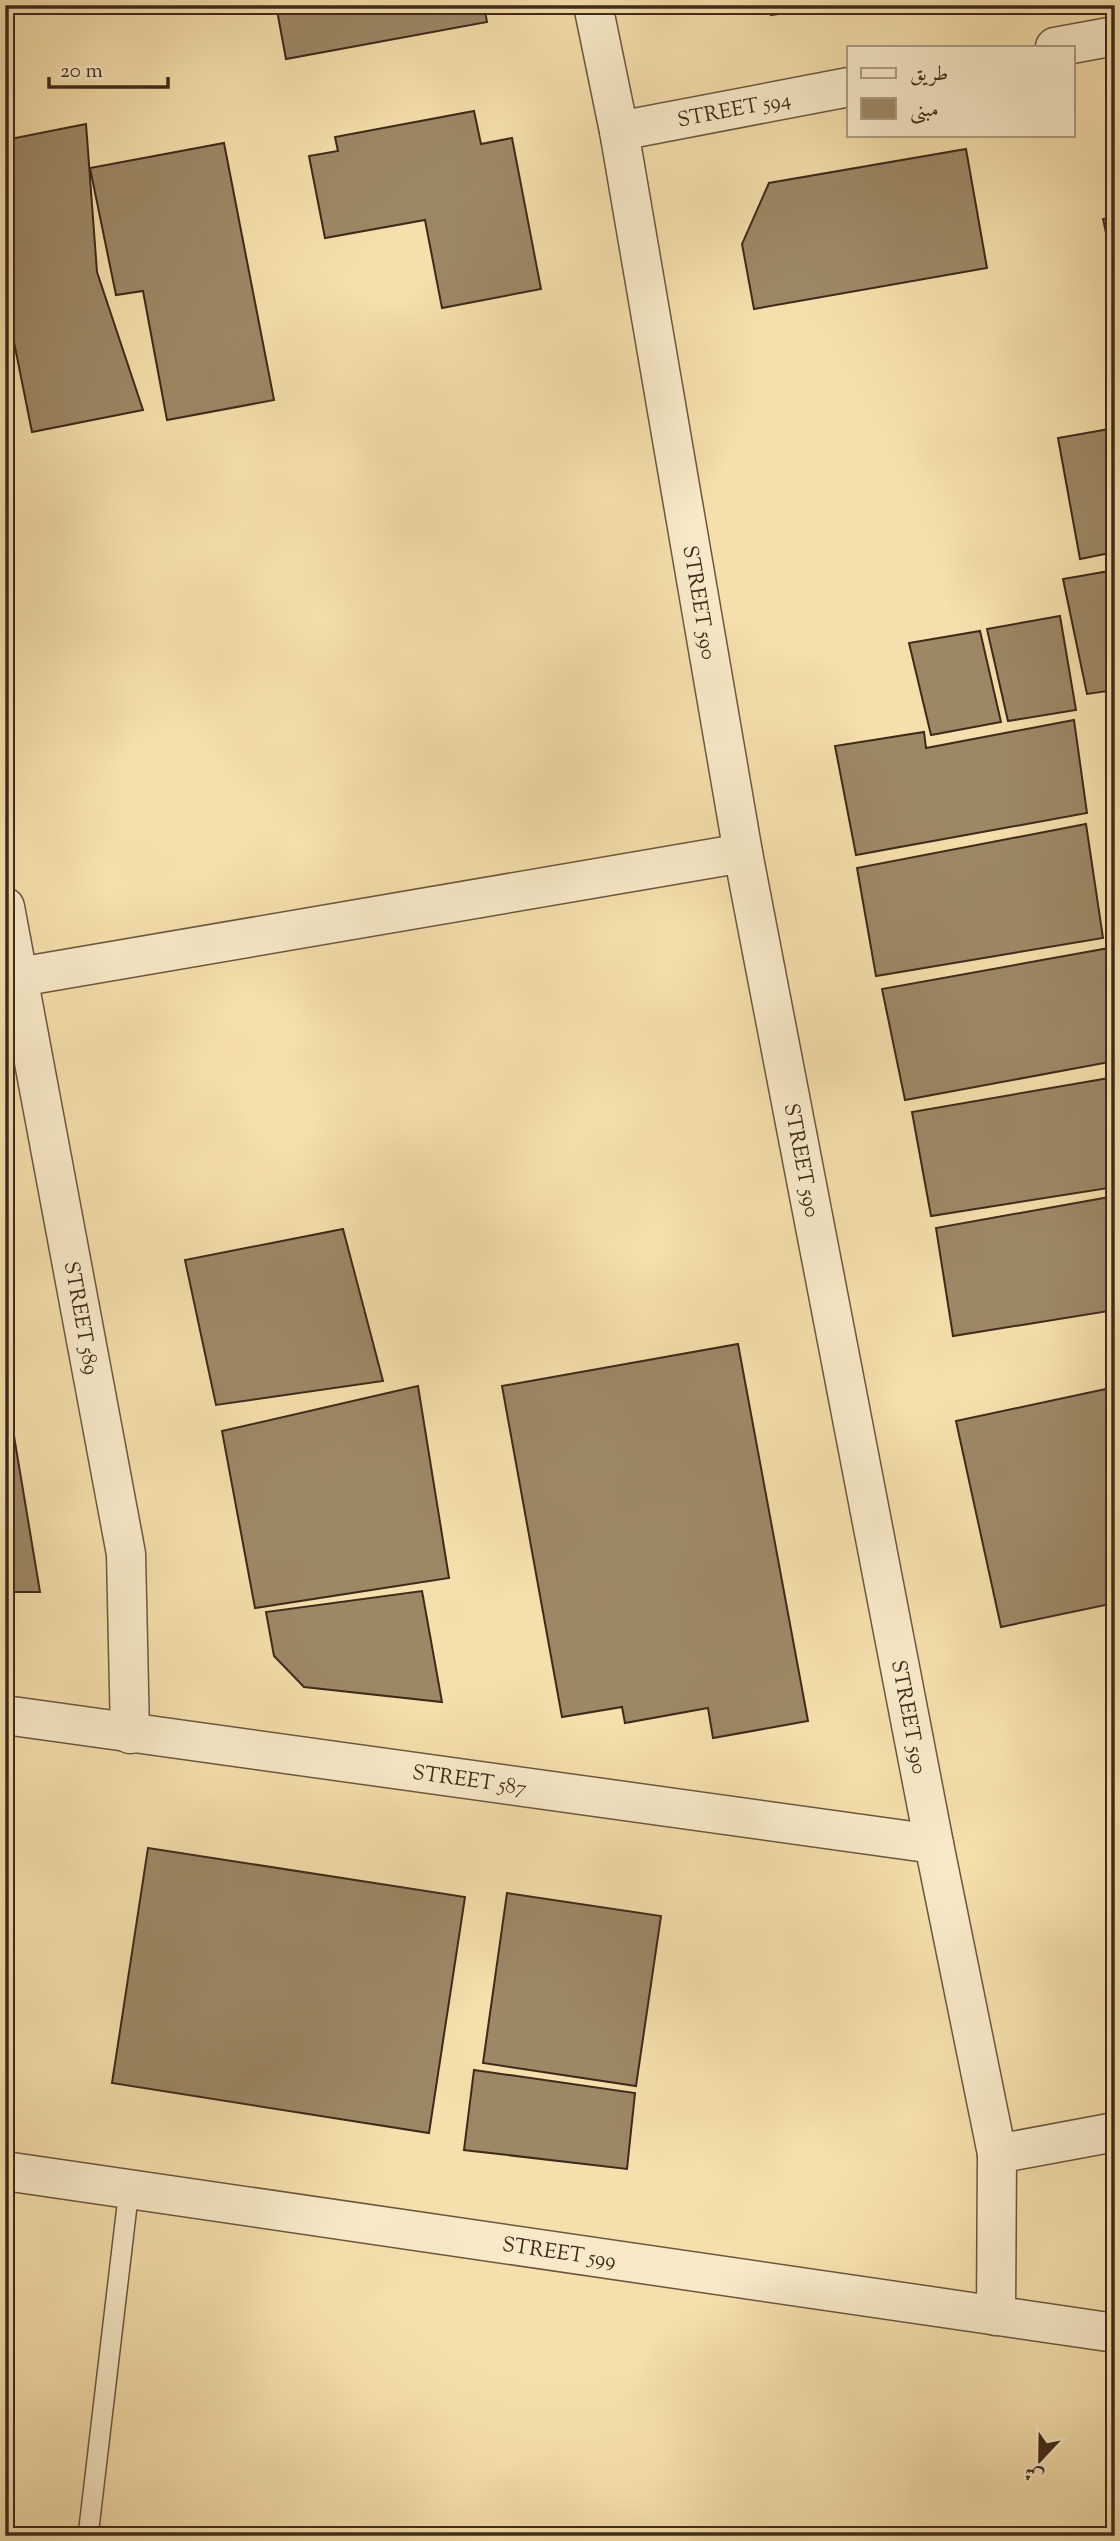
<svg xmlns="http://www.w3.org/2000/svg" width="1120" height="2541" font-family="'Sorts Mill Goudy',Amiri,serif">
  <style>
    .building { fill: #9d8866; stroke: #3e2a1a; stroke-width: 2 }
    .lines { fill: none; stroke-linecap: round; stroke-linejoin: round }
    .service-casing { stroke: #6c573e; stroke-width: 22 }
    .minor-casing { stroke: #6c573e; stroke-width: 41 }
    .service { stroke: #f8eac9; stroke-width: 19 }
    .minor { stroke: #f8eac9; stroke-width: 38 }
    .labels { text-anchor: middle; stroke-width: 7; stroke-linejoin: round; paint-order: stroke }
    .street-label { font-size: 21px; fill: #3e2a1a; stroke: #f8eac9 }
  </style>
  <rect width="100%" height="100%" fill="#f5dfac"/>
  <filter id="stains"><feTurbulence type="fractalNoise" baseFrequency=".00286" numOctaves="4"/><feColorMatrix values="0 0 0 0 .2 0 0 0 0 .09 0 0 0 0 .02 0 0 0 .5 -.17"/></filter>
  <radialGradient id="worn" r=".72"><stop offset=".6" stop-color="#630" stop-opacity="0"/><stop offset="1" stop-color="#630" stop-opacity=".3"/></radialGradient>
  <path class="building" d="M276,5h208l3,17 -201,37z
    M769,5h69l-67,10z
    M474,111l7,33 31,-6 29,151 -99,19 -17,-88 -100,18 -16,-82 29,-5 -3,-14z
    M86,124l11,148 46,138 -111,22 -27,-135v-157z
    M224,143l50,257 -107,20 -24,-129 -27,4 -26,-127z
    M966,149l21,119 -233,41 -12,-65 27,-61z
    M1115,217v57l-12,-55z
    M1115,428v124l-35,7 -22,-121z
    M1115,570v120l-28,4 -24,-115z
    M1060,616l16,94 -68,11 -21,-92z
    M980,631l21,91 -70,13 -22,-92z
    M1074,720l13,93 -231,42 -21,-109 89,-14 2,16z
    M1086,824l17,114 -227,38 -19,-108z
    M1109,948l6,33v80l-210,39 -23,-111z
    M1115,1077v110l-184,29 -19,-104z
    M1115,1196v114l-162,26 -17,-108z
    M343,1229l40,152 -167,24 -31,-145z
    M738,1344l70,377 -95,17 -5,-30 -83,15 -3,-16 -60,10 -60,-331z
    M5,1382l35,210h-35z
    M418,1386l31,192 -194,30 -33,-177z
    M1115,1387v216l-114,24 -45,-206z
    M422,1591l20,111 -138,-15 -30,-31 -8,-44z
    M148,1848l317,49 -36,236 -317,-50z
    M507,1893l154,23 -25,170 -153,-23z
    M474,2070l161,23 -8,76 -163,-19z"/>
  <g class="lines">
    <defs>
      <path id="service" d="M88,2536l41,-347"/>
      <g id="minor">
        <path id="s1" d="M593,5l26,126 124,722 191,991 63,310 -1,162"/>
        <path d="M1055,47l60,-11"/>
        <path id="s2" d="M619,131l230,-44"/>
        <path id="s3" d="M5,907l121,647 4,180"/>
        <path d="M19,977l724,-124"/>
        <path id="s4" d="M5,1715l929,129"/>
        <path d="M997,2154l118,-22"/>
        <path id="s5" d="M5,2171l1110,162"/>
      </g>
    </defs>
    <use href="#service" class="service-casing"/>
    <use href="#minor" class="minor-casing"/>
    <use href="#service" class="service"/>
    <use href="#minor" class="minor"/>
  </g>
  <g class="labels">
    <g class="street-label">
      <text dy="7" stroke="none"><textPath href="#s2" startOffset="117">STREET 594</textPath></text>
      <text dy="7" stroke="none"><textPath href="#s1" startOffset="607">STREET 590</textPath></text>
      <text dy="7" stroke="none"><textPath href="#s1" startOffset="1174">STREET 590</textPath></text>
      <text dy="7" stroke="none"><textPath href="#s3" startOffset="418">STREET 589</textPath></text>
      <text dy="7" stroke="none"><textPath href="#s1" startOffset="1741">STREET 590</textPath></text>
      <text dy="7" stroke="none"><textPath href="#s4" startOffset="469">STREET 587</textPath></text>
      <text dy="7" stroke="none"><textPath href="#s5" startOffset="560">STREET 599</textPath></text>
    </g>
  </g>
  <rect width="1120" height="2541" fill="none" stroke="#f5dfac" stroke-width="28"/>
  <rect x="7" y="7" width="1106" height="2527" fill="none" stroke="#3e2a1a" stroke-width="3.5"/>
  <rect x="14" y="14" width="1092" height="2513" fill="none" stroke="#3e2a1a" stroke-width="2"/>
  <rect x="847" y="46" width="228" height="91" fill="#f8eac9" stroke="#ae9d83" stroke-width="2"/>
  <rect x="861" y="68" width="35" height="10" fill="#f8eac9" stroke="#ae9d83" stroke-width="2"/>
  <text x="910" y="80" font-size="21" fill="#3e2a1a">طريق</text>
  <rect x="861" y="98" width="35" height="21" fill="#9d8866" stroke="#ae9d83" stroke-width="2"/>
  <text x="910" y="116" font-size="21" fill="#3e2a1a">مبنى</text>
  <g transform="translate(1040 2460) rotate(202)" stroke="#f8eac9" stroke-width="5" paint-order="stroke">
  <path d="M0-5L12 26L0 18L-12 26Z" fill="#3e2a1a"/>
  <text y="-10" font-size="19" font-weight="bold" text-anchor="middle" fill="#3e2a1a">ش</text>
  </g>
  <path d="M49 77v10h119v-10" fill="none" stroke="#3e2a1a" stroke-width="3.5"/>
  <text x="60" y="77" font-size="21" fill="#3e2a1a" stroke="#f8eac9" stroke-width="5" paint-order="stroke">20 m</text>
  <rect width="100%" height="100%" filter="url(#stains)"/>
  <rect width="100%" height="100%" fill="url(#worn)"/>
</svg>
